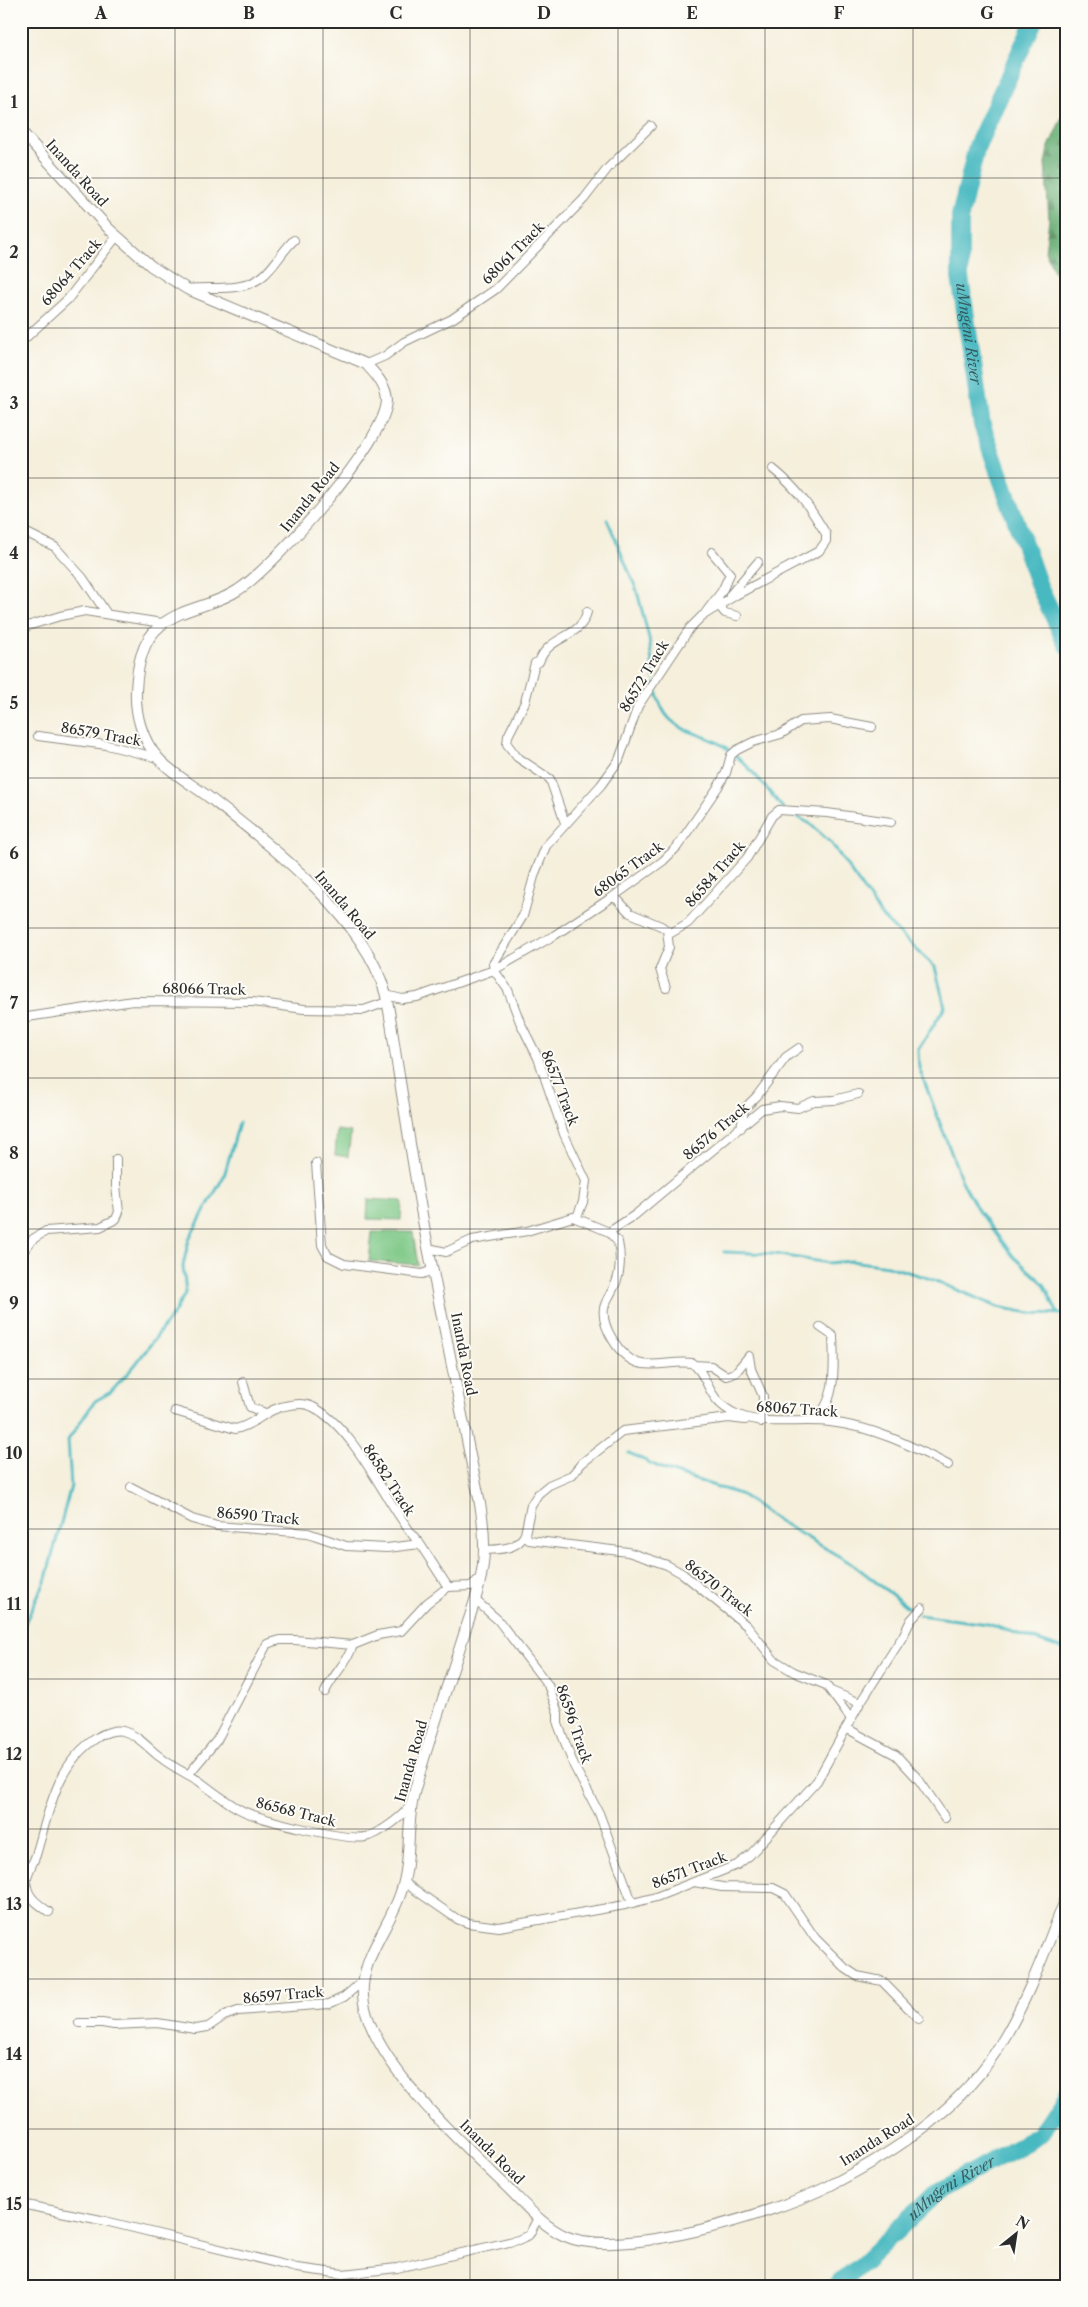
<svg xmlns="http://www.w3.org/2000/svg" width="1088" height="2307" font-family="'Libre Caslon Text',serif">
  <style>
    .green { fill: #7cc785; stroke: #547958 }
    .forest { fill: url(#forest-firs); stroke: #486c4e }
    .lines { fill: none; stroke-linecap: round; stroke-linejoin: round }
    .stream { stroke: #4ab9c1; stroke-width: 3 }
    .river { stroke: #4ab9c1; stroke-width: 18 }
    .minor-casing { stroke: #908d84; stroke-width: 10 }
    .tertiary-casing { stroke: #908d84; stroke-width: 12 }
    .minor { stroke: #fff; stroke-width: 8 }
    .tertiary { stroke: #fff; stroke-width: 10 }
    .grid { fill: none; stroke: #2b2b2b; stroke-width: 1; stroke-opacity: 0.55 }
    .labels { text-anchor: middle; stroke-width: 4; stroke-linejoin: round; paint-order: stroke }
    .street-label { font-size: 14px; fill: #2b2b2b; stroke: #fdfcf7 }
    .water-label { font-size: 15px; font-style: italic; fill: #365d60; stroke: #fdfcf7 }
    .neatline { fill: none; stroke: #2b2b2b; stroke-width: 2 }
    .grid-label { font-size: 16px; text-anchor: middle; font-weight: bold; fill: #2b2b2b }
  </style>
  <defs>
    <pattern id="forest-firs" width="22" height="20" patternUnits="userSpaceOnUse" patternTransform="scale(1.25)"><rect width="22" height="20" fill="#65ac72"/><path d="M5 1l3.5 6h-7zM16 11l3.5 6h-7z" fill="#538c5e"/></pattern>
  </defs>
  <rect width="100%" height="100%" fill="#fdfcf7"/>
  <filter id="ink" filterUnits="userSpaceOnUse"><feTurbulence type="fractalNoise" baseFrequency=".02" numOctaves="2"/><feDisplacementMap in="SourceGraphic" scale="10" xChannelSelector="R" yChannelSelector="G"/><feConvolveMatrix kernelMatrix="1 2 1 2 8 2 1 2 1" color-interpolation-filters="sRGB"/></filter>
  <filter id="wash" filterUnits="userSpaceOnUse"><feTurbulence type="fractalNoise" baseFrequency=".0096" numOctaves="4" result="noise"/><feDisplacementMap in="SourceGraphic" scale="20" xChannelSelector="R" yChannelSelector="G"/><feGaussianBlur stdDeviation="1.12" result="paint"/><feColorMatrix in="noise" values="0 0 0 0 0 0 0 0 0 0 0 0 0 0 0 0 0 1.4 0 .05"/><feComposite in="paint" operator="in"/></filter>
  <g filter="url(#wash)">
    <rect width="100%" height="100%" fill="#f5efdc"/>
    <path class="green" d="M337,1130l14,2 -3,25 -13,-2z
      M368,1199l34,2 -1,19 -34,-1z
      M372,1232h41l5,33 -49,-4z"/>
    <path class="forest" d="M1067,105v195l-22,-49 4,-32 -4,-56 3,-14z"/>
    <g class="lines">
      <path class="stream" d="M607,519l30,72 12,47 5,40
        M655,684c9,58 46,40 79,70 18,15 34,36 49,54
        M790,813l19,10 23,21 51,74 52,49 10,40 -27,43 1,18 43,113 17,31 35,45 30,27 13,28
        M724,1252l50,2 54,9 23,-2 37,5 43,13 67,28 31,6 38,1
        M629,1453l34,16 79,26 35,25 77,45 55,43
        M919,1615l69,9 79,26
        M21,1631l24,-49 26,-96 -3,-46 27,-39 16,-9 24,-27 39,-52 12,-21 -3,-26 6,-27 35,-63 15,-53"/>
      <g class="river">
        <path id="s1" d="M1034,21l-57,125 -17,70v61l22,148 57,161 28,59"/>
        <path id="s2" d="M836,2286l27,-23 74,-71 102,-57 28,-42"/>
      </g>
    </g>
  </g>
  <g filter="url(#ink)">
    <g class="lines">
      <defs>
        <path id="minor" d="M187,289c26,-3 55,4 76,-13 12,-10 20,-26 31,-36
          M21,342l47,-43 49,-63
          M366,364l19,-8 19,-14 48,-23 44,-30 88,-90 24,-31 43,-42
          M21,530l34,17 28,31 24,36
          M730,595l28,-33
          M722,603l-3,3 6,7 12,3
          M706,612l16,-21 8,-17 -18,-22
          M21,628l39,-12 25,-5 77,12
          M38,736l69,9 51,13
          M565,823l-15,-44 -33,-22 -10,-13 1,-8 17,-34 10,-39 4,-1c10,-28 41,-22 48,-50
          M614,896l16,17 31,13 10,7 17,-10 59,-65 25,-42 7,-6 48,3 64,9
          M666,988l-6,-19 9,-22 -2,-17
          M386,995l16,4 15,-2 77,-27 61,-35 59,-39 49,-35 14,-14 41,-60 8,-14 5,-18 6,-5 16,-8 28,-8 20,-13 29,-2 42,8
          M21,1018l112,-17 120,1 51,7 60,1 23,-8
          M741,1128l3,-19 13,-13 29,-39 13,-9
          M316,1163l6,82 6,11 16,8 78,10 11,-4
          M577,1217l6,-15 3,-21 -22,-47 -26,-76 -18,-36 -12,-32 -14,-20 -1,-6 30,-48 12,-43 11,-27 55,-61 18,-25 19,-54 52,-78 12,-12 34,-21 83,-44 7,-10v-7c-17,-28 -28,-45 -53,-65
          M609,1232l26,-17 127,-106 18,-3 18,2 16,-7 20,-1 24,-6
          M428,1248l18,4 26,-12 55,-9 46,-14 36,15 9,10c3,14 3,32 -4,45 -3,7 -8,13 -10,21 -3,19 16,49 34,55 17,5 37,-3 54,0 18,13 13,37 44,51 30,13 63,4 94,8 44,5 80,23 118,43
          M21,1254l12,-15 13,-8 54,-4 16,-8 3,-7 -3,-26v-27
          M694,1365l17,1 15,10 9,-3 14,-17 2,13 12,27 -1,26
          M243,1382l7,25 15,6
          M175,1411l60,18c19,-3 33,-22 55,-24 8,-1 16,-2 23,2 44,22 73,99 107,137
          M811,1420c27,-12 23,-59 22,-84l-13,-9
          M131,1487l61,32 25,7 91,7 38,13 41,2 33,-4 28,43
          M525,1534l6,-29 7,-11 11,-9 23,-10 10,-12 41,-32 106,-13 16,2
          M485,1550c16,-1 32,0 40,-16l4,6 99,12 39,13 16,9 64,52 27,34 20,12 32,13 25,34
          M475,1600l23,20 50,65 10,28v11l16,42 25,47 33,89
          M831,1691l29,12
          M325,1692c8,-18 22,-28 28,-47
          M846,1728l50,27 23,25 26,38
          M188,1775l29,-35 50,-96 13,-4h15l58,5 25,-10 23,-4 26,-28 21,-16 23,-1 8,-7
          M694,1882l28,5 51,1 12,6 30,44 30,30 12,8 25,5 37,38
          M405,1883l52,36 11,4 31,4 126,-22 31,-8 81,-32 13,-10 67,-74 43,-78 43,-67 8,-16 11,-12
          M49,1912c-8,-6 -20,-13 -22,-25 -2,-12 5,-21 9,-32 13,-43 20,-92 62,-118 6,-4 17,-8 25,-6 15,4 25,17 37,26 12,10 26,16 39,24 13,10 26,20 40,28 18,10 107,32 126,28 13,-2 43,-23 46,-35
          M79,2023h23l12,2 43,-2 38,6 13,-2 16,-11 14,-5 91,-7 15,-7 19,-16
          M21,2204l80,16 196,48 46,6 54,-6 121,-28 11,-5 9,-17"/>
        <path id="tertiary" d="M21,131l88,98 42,37 36,23 179,75c10,11 20,21 21,36 0,40 -114,168 -149,190 -23,16 -56,17 -78,36 -19,15 -23,42 -24,65 -1,23 6,49 22,67 15,17 39,29 57,44 59,46 149,116 170,190 6,23 8,48 12,71 10,61 19,123 31,184 13,66 27,132 40,198 6,33 16,66 16,99 1,28 -9,58 -18,84 -17,55 -37,109 -52,165 -8,32 -2,67 -13,99 -10,31 -35,60 -38,93 -6,66 102,161 147,205 17,17 33,36 55,46 56,25 210,-23 264,-50 68,-35 134,-78 174,-146 27,-45 44,-96 64,-144"/>
      </defs>
      <use href="#minor" class="minor-casing"/>
      <use href="#tertiary" class="tertiary-casing"/>
      <use href="#minor" class="minor"/>
      <use href="#tertiary" class="tertiary"/>
    </g>
  </g>
  <path class="grid" d="M175,21v2265M323,21v2265M470,21v2265M618,21v2265M765,21v2265M913,21v2265M21,178h1046M21,328h1046M21,478h1046M21,628h1046M21,778h1046M21,928h1046M21,1078h1046M21,1229h1046M21,1379h1046M21,1529h1046M21,1679h1046M21,1829h1046M21,1979h1046M21,2129h1046"/>
  <g class="labels">
    <g class="street-label">
      <text transform="translate(77 173) rotate(48)" y="5">Inanda Road</text>
      <text transform="translate(513 253) rotate(-45)" y="5">68061 Track</text>
      <text transform="translate(71 272) rotate(-49)" y="5">68064 Track</text>
      <text transform="translate(310 497) rotate(-51)" y="5">Inanda Road</text>
      <text transform="translate(644 676) rotate(-59)" y="5">86572 Track</text>
      <text transform="translate(101 734) rotate(10)" y="5">86579 Track</text>
      <text transform="translate(628 869) rotate(-36)" y="5">68065 Track</text>
      <text transform="translate(715 874) rotate(-49)" y="5">86584 Track</text>
      <text transform="translate(345 905) rotate(50)" y="5">Inanda Road</text>
      <text transform="translate(204 989) rotate(1)" y="5">68066 Track</text>
      <text transform="translate(560 1088) rotate(69)" y="5">86577 Track</text>
      <text transform="translate(716 1131) rotate(-40)" y="5">86576 Track</text>
      <text transform="translate(464 1354) rotate(79)" y="5">Inanda Road</text>
      <text transform="translate(797 1409) rotate(4)" y="5">68067 Track</text>
      <text transform="translate(389 1480) rotate(57)" y="5">86582 Track</text>
      <text transform="translate(258 1516) rotate(5)" y="5">86590 Track</text>
      <text transform="translate(719 1588) rotate(38)" y="5">86570 Track</text>
      <text transform="translate(574 1724) rotate(71)" y="5">86596 Track</text>
      <text transform="translate(411 1761) rotate(-74)" y="5">Inanda Road</text>
      <text transform="translate(296 1812) rotate(14)" y="5">86568 Track</text>
      <text transform="translate(689 1870) rotate(-21)" y="5">86571 Track</text>
      <text transform="translate(283 1995) rotate(-5)" y="5">86597 Track</text>
      <text transform="translate(877 2140) rotate(-32)" y="5">Inanda Road</text>
      <text transform="translate(492 2152) rotate(45)" y="5">Inanda Road</text>
    </g>
    <g class="water-label">
      <text dy="5" stroke="none"><textPath href="#s1" startOffset="328">uMngeni River</textPath></text>
      <text dy="5" stroke="none"><textPath href="#s2" startOffset="152">uMngeni River</textPath></text>
    </g>
  </g>
  <rect width="1088" height="2307" fill="none" stroke="#fdfcf7" stroke-width="55"/>
  <g transform="translate(1016 2234) rotate(30)" stroke="#fdfcf7" stroke-width="4" paint-order="stroke">
  <path d="M0-4L9 19L0 12L-9 19Z" fill="#2b2b2b"/>
  <text y="-8" font-size="14" font-weight="bold" text-anchor="middle" fill="#2b2b2b">N</text>
  </g>
  <rect x="28" y="28" width="1032" height="2252" class="neatline"/>
  <g class="grid-label">
    <text x="101" y="19">A</text>
    <text x="249" y="19">B</text>
    <text x="396" y="19">C</text>
    <text x="544" y="19">D</text>
    <text x="692" y="19">E</text>
    <text x="839" y="19">F</text>
    <text x="987" y="19">G</text>
    <text x="14" y="108">1</text>
    <text x="14" y="258">2</text>
    <text x="14" y="409">3</text>
    <text x="14" y="559">4</text>
    <text x="14" y="709">5</text>
    <text x="14" y="859">6</text>
    <text x="14" y="1009">7</text>
    <text x="14" y="1159">8</text>
    <text x="14" y="1309">9</text>
    <text x="14" y="1459">10</text>
    <text x="14" y="1610">11</text>
    <text x="14" y="1760">12</text>
    <text x="14" y="1910">13</text>
    <text x="14" y="2060">14</text>
    <text x="14" y="2210">15</text>
  </g>
</svg>
